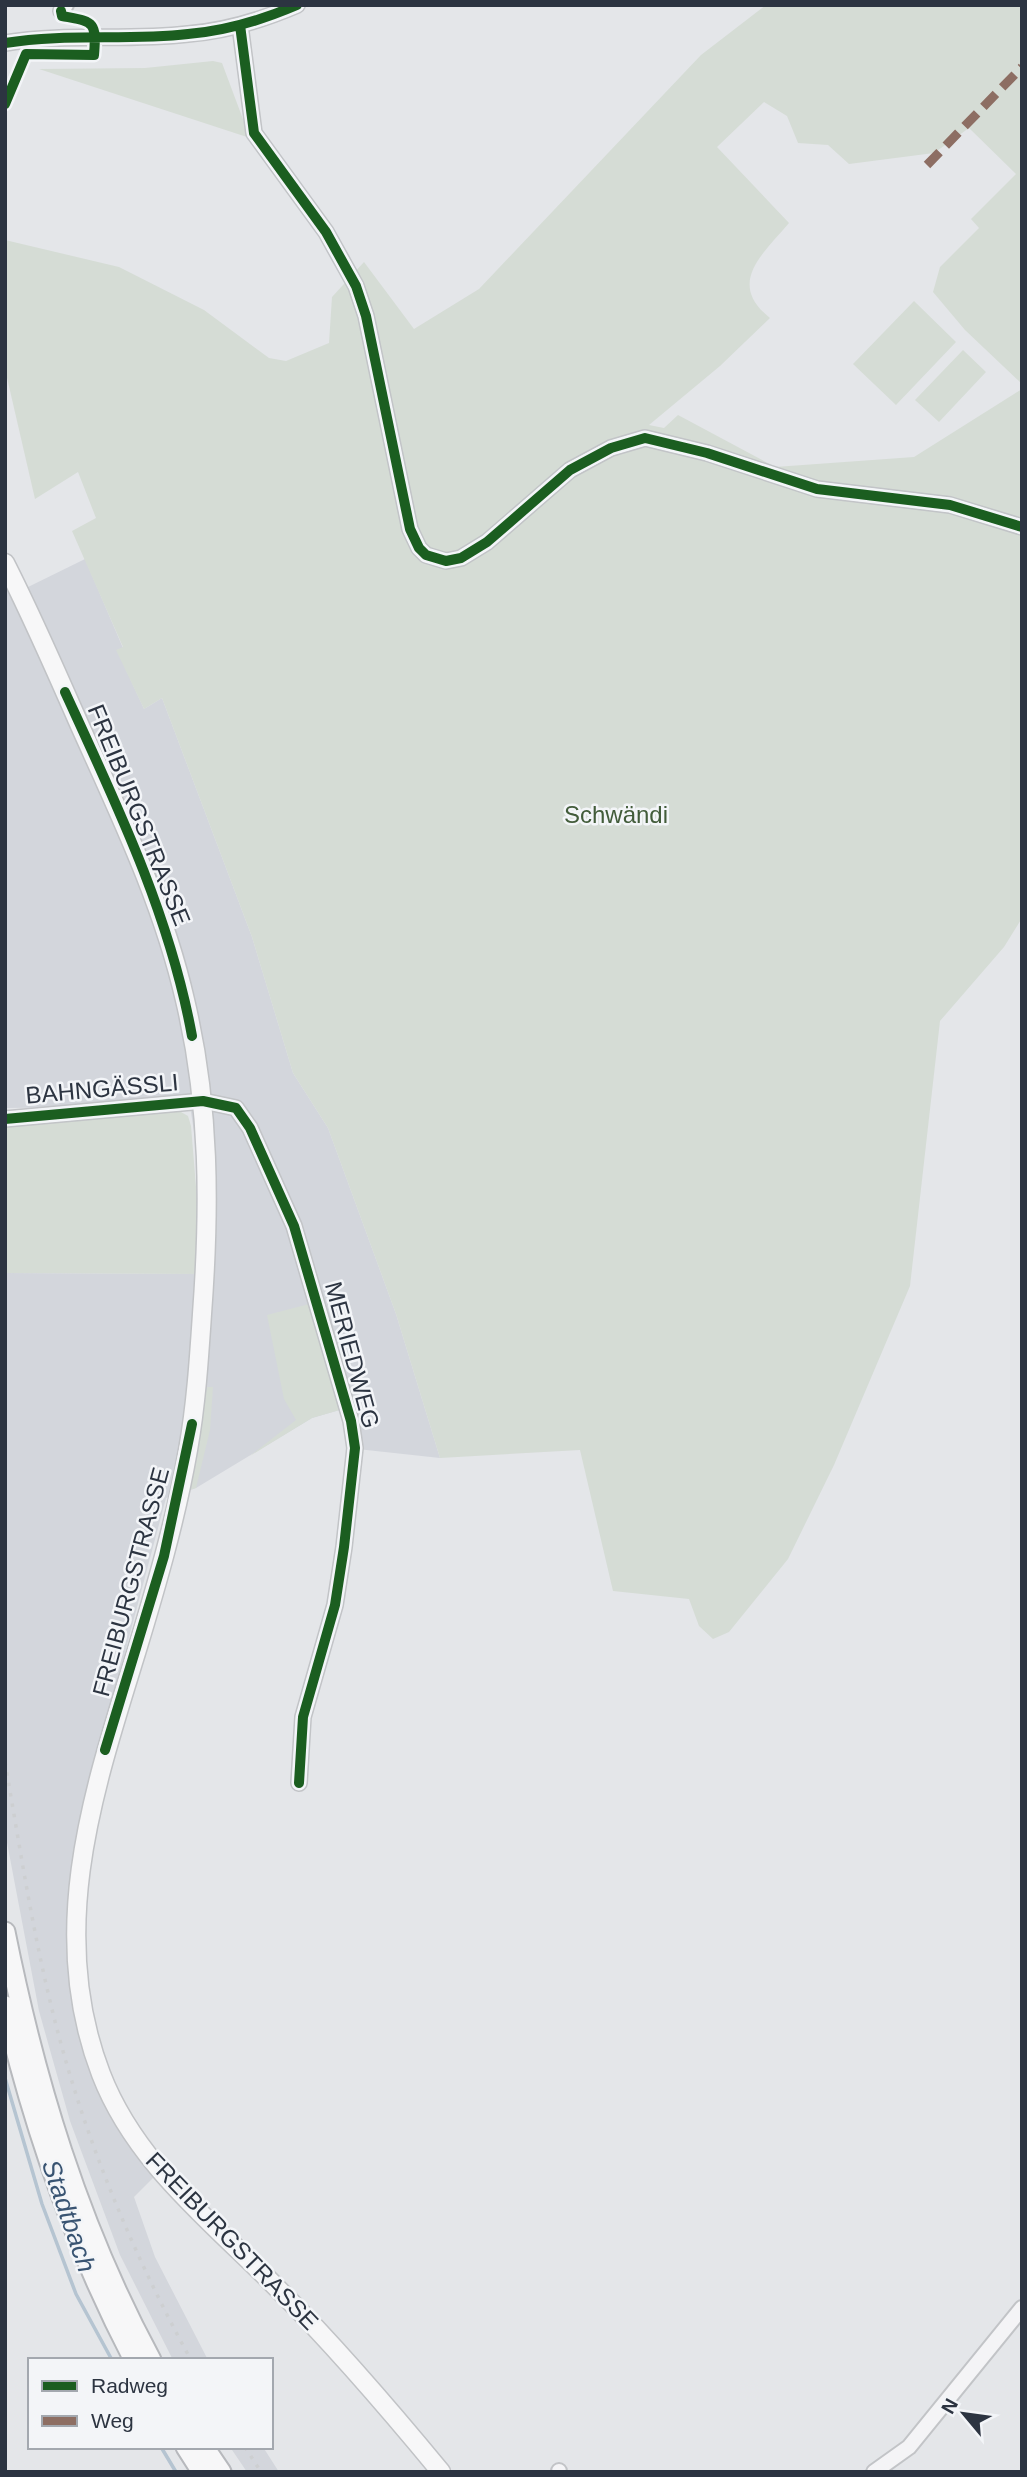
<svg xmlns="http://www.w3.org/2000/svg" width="1027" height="2477" font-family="Helvetica,sans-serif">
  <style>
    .built { fill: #d3d6dc }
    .green { fill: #d5dcd5 }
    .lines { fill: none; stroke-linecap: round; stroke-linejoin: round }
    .stream { stroke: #b5c4d1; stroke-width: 3.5 }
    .minor-casing { stroke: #c2c4c7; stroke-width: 18 }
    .major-casing { stroke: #c1c3c6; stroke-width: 21 }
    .highway-casing { stroke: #b7b9bd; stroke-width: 23 }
    .minor { stroke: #f4f4f6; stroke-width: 14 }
    .major { stroke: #f7f7f8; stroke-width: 18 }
    .highway { stroke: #f7f7f8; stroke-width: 19 }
    .rail { stroke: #cdcfd1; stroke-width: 3.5; stroke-dasharray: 3.5 7; stroke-linecap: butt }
    .quiet { stroke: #8d6e63; stroke-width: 9; stroke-dasharray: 18 9; stroke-linecap: butt }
    .cycleway-casing { stroke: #f3f5f8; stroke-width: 15 }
    .cycleway { stroke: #1b5e20; stroke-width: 10 }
    .labels { text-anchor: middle; stroke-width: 5; stroke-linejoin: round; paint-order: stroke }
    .street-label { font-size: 24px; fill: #2c3441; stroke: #f3f5f8 }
    .park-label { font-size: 24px; fill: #425c3a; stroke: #f3f5f8 }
    .water-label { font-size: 26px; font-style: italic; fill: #395472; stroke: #f3f5f8 }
  </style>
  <rect width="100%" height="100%" fill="#e4e6e9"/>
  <path class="built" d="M85,559l38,89 -6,2 27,59 18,-11 90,239 41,136 35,55 68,186 44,144 -92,-10 -5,-39 -31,9 -116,70 -30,10 -59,222 -33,140 5,162 77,153 -22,22 21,60 53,103h-35l-53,-105 -50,-134 -31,-110 -34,-179v-559l193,1 5,-84 -13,-84 -185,2v-522l21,2z
    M230,2447h33l16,25h-32z"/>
  <path class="green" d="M766,5h256v379l-57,-54 -32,-38 7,-25 39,-39 -8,-9 45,-45 -47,-46 -35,25 -85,11 -21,-19 -30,-2 -11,-27 -23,-14 -47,45 72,76c-26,31 -63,60 -19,95l-50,48 -71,59 15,3 14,-13 97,52 139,-10 108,-68v529l-18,29 -64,74 -30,265 -76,179 -46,94 -59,73 -16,7 -14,-13 -10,-27 -76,-8 -33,-141 -140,8 -44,-144 -68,-186 -35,-55 -41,-136 -90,-239 -18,11 -28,-59 7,-3 -51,-116 24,-13 -18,-46 -43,27 -30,-130v-129l114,27 85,43 65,48 17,3 43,-18 3,-46 32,-35 50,67 65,-40 222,-234z
    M213,61l9,2 28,75 -211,-69 106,-1z
    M914,301l42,41 -60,63 -43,-41z
    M963,350l23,22 -47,50 -24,-22z
    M174,1108l14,8 3,10 7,85v63l-193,-1v-149z
    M313,1303l30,106 -31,9 -62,38 46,-36 -12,-21 -17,-84z
    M207,1387h6l-3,43 -14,58 -9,3z"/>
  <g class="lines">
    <path class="stream" d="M5,2078l37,126 34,90 36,66
      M161,2447l15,25"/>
    <defs>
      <path id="minor" d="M61,11l5,-6
        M240,25l14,108 72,99 30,54 10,30 44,213 9,19 7,7 20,6 15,-3 26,-16 83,-72 41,-22 34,-10 62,15 110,36 133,16 72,22
        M5,43c61,-10 122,-2 183,-9 38,-3 74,-14 109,-29
        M5,1119l198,-18 33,7 14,20 44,98 57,195 4,27 -11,99 -9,58 -32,112 -4,66
        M559,2471v1
        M874,2472l35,-25 113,-139"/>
      <path id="major" d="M5,563c27,53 51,108 75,163 40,89 83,178 105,274 25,105 25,207 17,314 -3,45 -6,91 -14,136 -12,69 -32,137 -52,203 -43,139 -90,278 -35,421 35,91 113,149 179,217 57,57 109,118 161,181"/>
      <path id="highway" d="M5,1932c30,149 73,293 146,428
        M5,2006c29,124 70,241 129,354
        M186,2447l16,25
        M204,2447l17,25"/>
    </defs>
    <use href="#minor" class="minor-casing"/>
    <use href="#major" class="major-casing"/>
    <use href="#highway" class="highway-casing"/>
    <use href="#minor" class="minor"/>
    <use href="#major" class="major"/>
    <use href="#highway" class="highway"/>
    <path class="rail" d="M5,1762c14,80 26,160 45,239 30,126 79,246 141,359
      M245,2447l16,25"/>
    <path class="quiet" d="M927,165l95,-98"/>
    <defs>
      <path id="cycleway" d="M240,25l14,108 72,99 30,54 10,30 44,213 9,19 7,7 20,6 15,-3 26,-16 83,-72 41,-22 34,-10 62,15 110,36 133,16 72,22
        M5,43c61,-10 122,-2 183,-9 38,-3 74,-14 109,-29
        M5,104l21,-50 68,1c3,-35 -1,-33 -32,-39l-1,-5
        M65,692c51,111 105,223 127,344
        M5,1119l198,-18 33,7 14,20 44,98 57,195 4,27 -11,99 -9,58 -32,112 -4,66
        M105,1750l59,-194 28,-132"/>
    </defs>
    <use href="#cycleway" class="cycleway-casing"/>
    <use href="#cycleway" class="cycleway"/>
  </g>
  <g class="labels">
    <g class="street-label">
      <text transform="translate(139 815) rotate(68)" y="8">FREIBURGSTRASSE</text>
      <text transform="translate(102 1089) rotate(-5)" y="8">BAHNGÄSSLI</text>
      <text transform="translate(352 1355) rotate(75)" y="8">MERIEDWEG</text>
      <text transform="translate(131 1582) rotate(-75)" y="8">FREIBURGSTRASSE</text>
      <text transform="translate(232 2241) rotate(46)" y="8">FREIBURGSTRASSE</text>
    </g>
    <g class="park-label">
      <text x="616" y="823">Schwändi</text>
    </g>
    <g class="water-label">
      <text transform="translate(69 2216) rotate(71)" y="9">Stadtbach</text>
    </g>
  </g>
  <rect width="1027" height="2477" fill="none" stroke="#2c3441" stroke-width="14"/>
  <rect x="28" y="2358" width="245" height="91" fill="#f3f5f8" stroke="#a3a8af" stroke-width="2"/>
  <rect x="42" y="2381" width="35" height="10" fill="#1b5e20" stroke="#a3a8af" stroke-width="2"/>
  <text x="91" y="2393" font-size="21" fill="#2c3441">Radweg</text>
  <rect x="42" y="2416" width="35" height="10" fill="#8d6e63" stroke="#a3a8af" stroke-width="2"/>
  <text x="91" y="2428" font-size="21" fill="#2c3441">Weg</text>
  <g transform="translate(964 2414) rotate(299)" stroke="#f3f5f8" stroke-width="5" paint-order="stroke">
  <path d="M0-5L12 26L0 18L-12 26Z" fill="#2c3441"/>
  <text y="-10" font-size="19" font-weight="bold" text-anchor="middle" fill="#2c3441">N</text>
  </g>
</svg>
